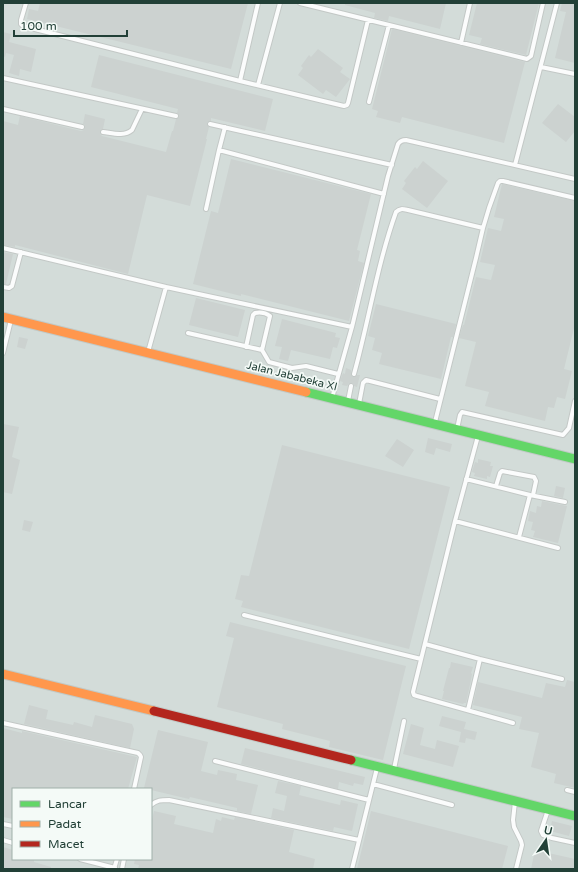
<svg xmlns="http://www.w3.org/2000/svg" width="578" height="872" font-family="'Varela Round',sans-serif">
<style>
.built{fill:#d3dcd9;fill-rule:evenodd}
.building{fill:#ccd2d0}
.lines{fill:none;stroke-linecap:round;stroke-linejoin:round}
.lane-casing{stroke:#c3c8c6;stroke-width:6}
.fast-casing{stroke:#c1c9c6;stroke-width:11}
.slow-casing{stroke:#c1c9c6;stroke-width:11}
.jam-casing{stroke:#c1c9c6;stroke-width:11}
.lane{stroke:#fbfcfc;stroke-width:4}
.fast{stroke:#63d668;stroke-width:9}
.slow{stroke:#ff974d;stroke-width:9}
.jam{stroke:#b3261e;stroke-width:9}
.labels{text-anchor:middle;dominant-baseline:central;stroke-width:3.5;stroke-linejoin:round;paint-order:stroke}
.street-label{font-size:11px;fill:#224037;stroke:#f4faf7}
</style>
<rect width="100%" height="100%" fill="#e6ebe9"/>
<path class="built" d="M3,3h572v866h-572zM13,789h138v70h-138z"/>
<path class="building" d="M40,3h208l-17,66 -204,-50 2,-10 9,2z
M345,3h101l-6,26 -51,-13 -1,5 -14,-3 1,-5 -30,-8z
M477,3h62l-13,52 -46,-11 2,-6 -13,-3z
M562,3h13v60l-20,-5 11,-46 -6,-1z
M392,29l133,33 -21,81 -102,-26 -2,6 -24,-6 2,-6 -6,-2z
M3,32l8,2 -2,8 27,7 -5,23 -11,-3 -1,7 -10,-3 5,-18 -8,-2 -1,4 -2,-1z
M318,49l25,19 -3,4 10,7 -14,18 -10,-7 -3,4 -25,-19 5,-7 -2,-2 8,-11 2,2z
M99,55l174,44 -8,32 -54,-13v3l-4,1v3l2,2 -3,12h1l-17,67 -43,-11 -19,79 -113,-29v2l-12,-2v-124l15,4 2,-9 61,15 3,-1 1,-3v-2l-2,-1 2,-10 20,5 -2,10h-2l-1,2v3l2,2 64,16 6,-21h1l3,-12h1l2,-2v-2l-2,-2 1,-4 -87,-22z
M558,104l17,13v14l-9,11 -24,-19z
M231,159l140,35 -14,56 3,1 -2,10 6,2 -15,58 -108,-27v2l-48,-12 18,-73 7,2z
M423,161l25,20 -21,27 -25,-19 4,-6 -2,-2 11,-14 2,2z
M502,184l73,17v123l-11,45 8,2 -7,28 -8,-2 -3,11 -6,-1 -3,14 -60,-15 4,-14 -24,-6 11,-44 -17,-4 4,-13h1l12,-48 15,3 4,-15 -15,-3 8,-34 13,3 3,-12 -10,-2z
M3,252l10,2 -7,30h-3z
M196,298l49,12 -7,27 -49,-12z
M376,304l80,20 -3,13h-2l-10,42 -62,-15 3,-11 -10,-3 3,-12 -7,-2z
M282,319l54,14 -1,4 5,1 -3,10 -4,-1 -3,12 -39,-9 -3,11 -9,-2 3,-12 -7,-1z
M19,337l9,2 -3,10 -8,-2z
M346,368l5,2v5l2,2h2l2,-2h3l-3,12 -3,-1v-2l-3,-1h-2l-2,3 -5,-1 1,-3 -3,-1 3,-8 2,1z
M3,424l16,3 -7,30 8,3 -8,34 -9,-2z
M428,438l24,6 -2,8 -14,-4 -2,7 -9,-3z
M397,439l17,11 -11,17 -18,-11z
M282,445l168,42 -41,162 -168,-42 2,-6 -8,-2 6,-24 8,1z
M478,459l13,3 -1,4h3l-3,11 -3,-1v3l-13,-3 1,-3 -3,-1 3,-10 3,1z
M556,486l9,2 -2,10 -9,-2z
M542,501l25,5 -9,37 -25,-6 2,-6 -4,-1 2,-8 -5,-1 2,-10 6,2 1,-7 4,1z
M24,520l9,2 -3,10 -8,-2z
M230,622l176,44 -23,94 -54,-13 1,-6 -48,-12 1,-5 -66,-17 17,-69 -8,-2z
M451,662l22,5 -2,6 1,1 -1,6 -5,23h-2l-1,1 -21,-5 2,-8h-1l6,-23h1z
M567,680l8,2v106l-21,-5 2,-9 -25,-7 8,-34 -20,-4 3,-12 -49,-12 5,-23 64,16 4,-15 19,4z
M29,705l19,5 -2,9 27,6 1,-3 18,5 3,-12 37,9 2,5 -4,19 -106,-24z
M442,716l24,6 -2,7 13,3 -2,8 -9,-2 -1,5 -6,-1 2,-10 -22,-6z
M411,724l13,4 -4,17 15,4 2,-9 22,6 -6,21 -50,-13z
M3,728l19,5v-2l115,26 -9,32h-115v30l-10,-2z
M158,730l50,12 -7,29 16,4 1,-5 19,4 -1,6 22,5 -7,29 -14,-3v-3l-47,-11 -1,2 -38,-9v-1l-7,-1z
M245,748l120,29 -2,8 -9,-2 -1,3 -14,-4 -1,7 -97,-25z
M278,781l23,5 -2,9 41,10 1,-5 17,4 -6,27 -18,-4 -1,4 -62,-13 2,-10 11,3 3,-15 -12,-3z
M154,811l22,5 -2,8 39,9 3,-14 5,2 1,-4 12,3 1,-3 59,13 -5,22 26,7 -2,10h-175l1,-4 -5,-1 1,-5h16v-35z
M371,811l137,35 -6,23h-145z
M552,821l20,5 -3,10 -19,-5z
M3,847l10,3v9h21v3l17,5v2h-48z
M535,850l40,9v10h-44z"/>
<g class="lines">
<g class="lane-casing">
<path id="lane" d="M26,3l-5,17v4l2,2 217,55 104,25 3,-1 1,-2 20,-83
M300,3l227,56 4,-3 12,-53
M461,43l9,-40
M541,67l34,7
M3,78l173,38
M240,81l18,-78
M258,85l22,-82
M369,102l20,-77
M3,109l79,18
M210,124l182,41
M225,127l-6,23 165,44
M103,132c9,1 21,5 29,-2l10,-21
M515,165l42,-162
M206,209l13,-59
M3,248l163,39 186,40
M3,287l6,1 3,-2 9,-34
M188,333l74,17 7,12 23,6 14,-2 32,8
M246,347l7,-32 2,-2c5,-1 11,0 15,3l-8,34
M148,352l18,-65
M3,353l8,-33
M354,374c15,-54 23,-109 42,-162 4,-4 7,-3 12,-2l75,18
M332,398l20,-71 36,-151 10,-32c2,-3 4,-4 8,-4l169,39
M348,401l3,-15
M359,404l4,-21 3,-3 4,1 70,18
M435,422l41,-164 7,-30 6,-20 9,-25 2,-2h3l72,17
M457,429l3,-14 2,-3 101,23 6,-7 6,-27
M478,436l-23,85 -42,171 1,3 3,1 96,27
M466,479l64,16 35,7
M496,486l4,-13 2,-2 32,6 2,4 -3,14
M455,521l103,27
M519,537l11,-42
M244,615l177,44
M425,644l55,15 82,20
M468,710l12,-51
M3,723l135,30 2,2 1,2 -7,32
M215,761l154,39
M394,769l10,-48
M373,784l79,21
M567,790l8,2
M515,802l-2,18 1,7 7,14 1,4 -6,24
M151,805c6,-5 10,-5 18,-5l190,40
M548,810l-7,21 2,4 9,3 23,5
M3,824l10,2
M3,840l10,3
M80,859l35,9
M114,869l3,-10
M122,869l2,-10
M352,869l25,-101"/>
</g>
<g class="fast-casing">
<path id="fast" d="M306,392l269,67
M351,760l224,56"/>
</g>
<g class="slow-casing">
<path id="slow" d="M3,317l303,75
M3,674l151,37"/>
</g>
<g class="jam-casing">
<path id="jam" d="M154,711l197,49"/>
</g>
<use href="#lane" class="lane"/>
<use href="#fast" class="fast"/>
<use href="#slow" class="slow"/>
<use href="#jam" class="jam"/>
</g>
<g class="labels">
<g class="street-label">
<text transform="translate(292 376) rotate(14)">Jalan Jababeka XI</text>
</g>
</g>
<rect width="578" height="872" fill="none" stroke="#224037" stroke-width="8"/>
<rect x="12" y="788" width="140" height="72" fill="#f4faf7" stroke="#a0b0aa"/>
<rect x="20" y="801" width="20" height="6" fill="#63d668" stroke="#a0b0aa"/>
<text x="48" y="808" font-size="12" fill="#224037">Lancar</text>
<rect x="20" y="821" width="20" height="6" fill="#ff974d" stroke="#a0b0aa"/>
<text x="48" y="828" font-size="12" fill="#224037">Padat</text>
<rect x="20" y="841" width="20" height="6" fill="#b3261e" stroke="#a0b0aa"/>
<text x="48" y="848" font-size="12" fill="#224037">Macet</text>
<g transform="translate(546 840) rotate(13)" stroke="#f4faf7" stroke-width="3" paint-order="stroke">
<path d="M0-3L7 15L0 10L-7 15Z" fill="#224037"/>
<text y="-6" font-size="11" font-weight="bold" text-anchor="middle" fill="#224037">U</text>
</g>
<path d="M14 30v6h113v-6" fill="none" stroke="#224037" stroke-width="2"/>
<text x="20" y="30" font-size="12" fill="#224037" stroke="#f4faf7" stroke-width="3" paint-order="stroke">100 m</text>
</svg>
